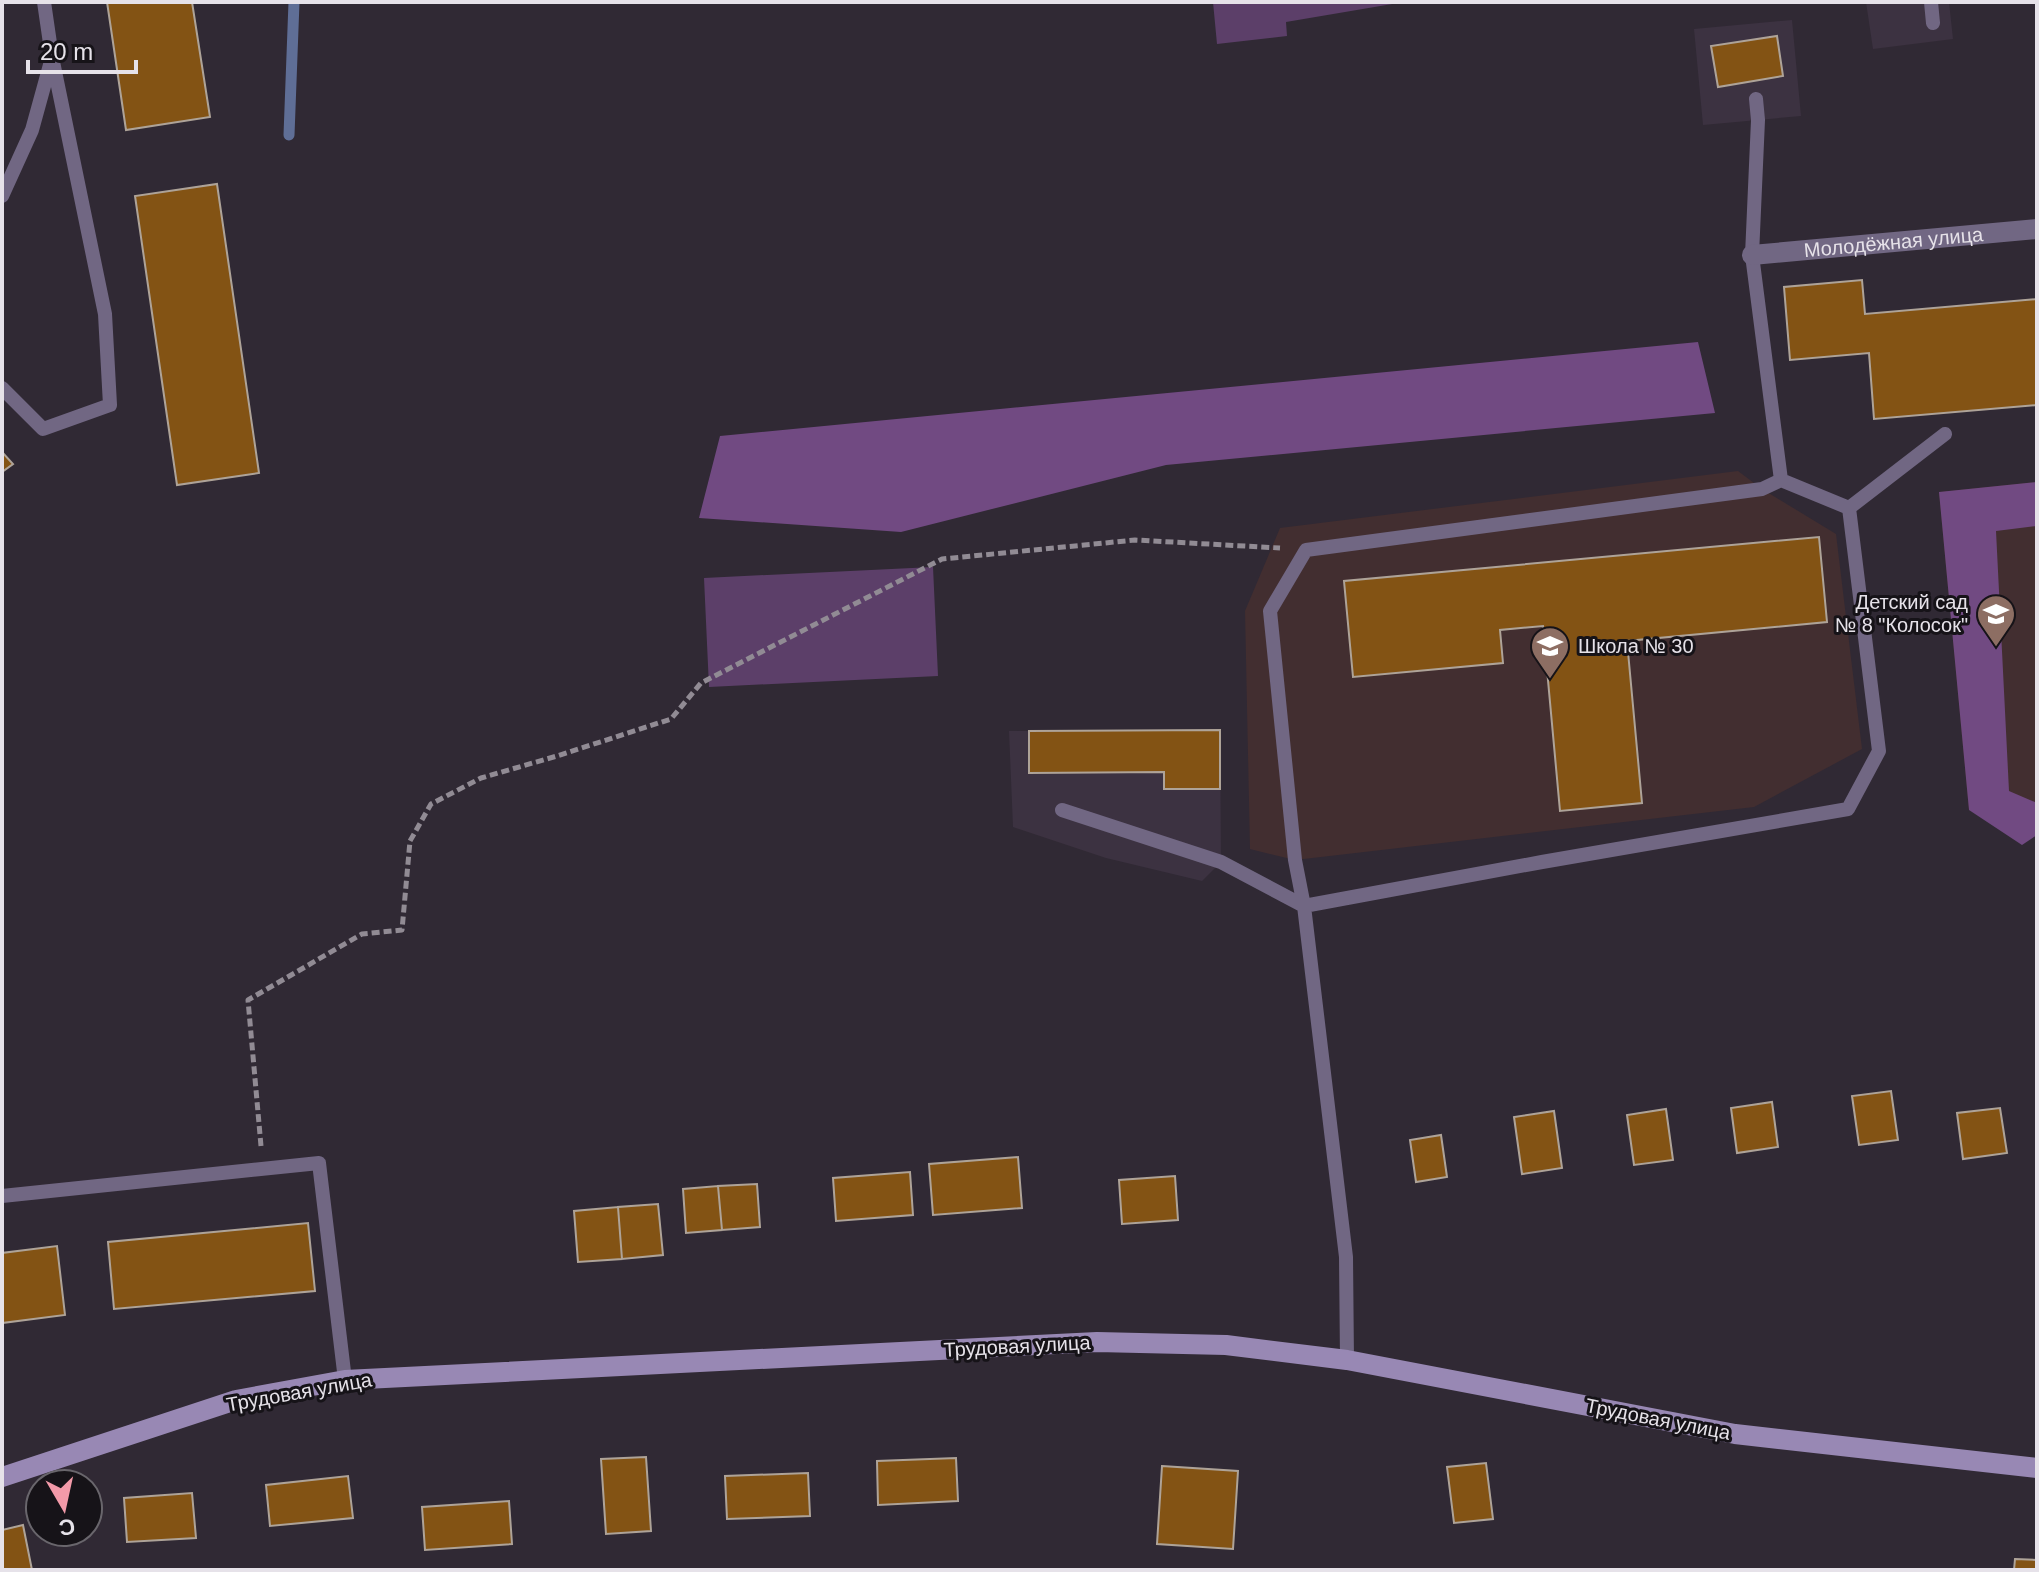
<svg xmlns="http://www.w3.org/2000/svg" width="2039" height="1572" font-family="Arial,sans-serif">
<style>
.built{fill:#3c3241}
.education{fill:#422e30}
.green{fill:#5c3f69}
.forest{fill:#714a82}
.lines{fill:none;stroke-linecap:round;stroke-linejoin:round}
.stream{stroke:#5f6e96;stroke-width:11}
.building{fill:#835314;stroke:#aea398;stroke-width:2}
.path{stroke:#918b94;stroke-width:5;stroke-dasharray:8 4;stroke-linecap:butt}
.service{stroke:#716783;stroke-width:14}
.minor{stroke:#716783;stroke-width:20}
.secondary{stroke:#9888b4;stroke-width:20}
.labels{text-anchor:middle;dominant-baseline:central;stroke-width:6;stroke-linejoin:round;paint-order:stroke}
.street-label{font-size:20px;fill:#e6e2e9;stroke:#161318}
.poi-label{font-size:20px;fill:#e6e2e9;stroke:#161318;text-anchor:end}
</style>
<rect width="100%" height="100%" fill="#302934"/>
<path class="built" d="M1866,2h83l4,37 -80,10z
M1792,20l9,96 -98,9 -9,-96z
M1220,730l1,132 -19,19 -96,-23 -93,-31 -4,-96z"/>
<path class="education" d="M1738,471l24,18 74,45 26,215 -108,58 -459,53 -45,-11 -5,-238 35,-83z
M2037,482v322l-68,6 -30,-318z"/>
<path class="green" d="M1213,2h191l-118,20 1,14 -70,8z
M933,567l5,109 -229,11 -5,-109z"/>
<path class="forest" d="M1698,342l17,71 -549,52 -265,67 -202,-14 21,-82z
M2037,482v44l-41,5 13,260 28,12v32l-15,10 -53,-35 -30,-318z"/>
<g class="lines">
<path class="stream" d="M289,135l5,-133"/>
</g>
<path class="building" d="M107,2h85l18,115 -84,13z
M1777,36l6,40 -65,11 -7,-41z
M217,184l42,289 -82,12 -42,-289z
M1862,280l3,34 172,-15v106l-163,14 -5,-66 -79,7 -6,-73z
M2,452l11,12 -11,8z
M1819,537l8,85 -200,19 15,162 -82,8 -17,-185 -43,4 3,33 -150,14 -9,-96z
M1220,730v59h-56v-17l-135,1v-42z
M1891,1091l7,49 -39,5 -7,-49z
M1772,1102l6,45 -41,6 -6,-45z
M2000,1108l7,45 -44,6 -6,-46z
M1666,1109l7,51 -39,5 -7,-50z
M1554,1111l8,57 -40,6 -8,-57z
M1441,1135l6,42 -31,5 -6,-42z
M1018,1157l4,51 -89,7 -4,-51z
M910,1172l3,43 -77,6 -3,-43z
M1175,1176l3,44 -56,4 -3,-44z
M757,1184l3,43 -38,3 -4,-44z
M718,1186l4,44 -36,3 -3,-44z
M658,1204l5,51 -41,4 -4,-52z
M618,1207l4,52 -44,3 -4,-51z
M308,1223l7,68 -201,18 -6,-67z
M57,1246l8,69 -63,8v-70z
M646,1457l5,74 -45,3 -5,-75z
M956,1458l2,43 -80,4 -1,-44z
M1486,1463l7,56 -39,4 -7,-56z
M1162,1466l76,5 -5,78 -76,-5z
M808,1473l2,43 -83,3 -2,-43z
M348,1476l5,42 -83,8 -4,-41z
M192,1493l4,45 -69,4 -3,-44z
M509,1501l3,43 -87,6 -3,-43z
M23,1525l9,45h-30v-40z
M2015,1559l22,1v10h-23z"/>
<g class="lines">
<path class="path" d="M261,1146l-13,-146 114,-66 40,-4 8,-89 21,-37 50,-26 76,-22 114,-37 30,-36 241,-124 193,-19 145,8"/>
<path class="service" d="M1931,2l2,21
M2,196l30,-66 19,-69
M2,388l41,41 67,-24 -5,-91 -53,-257 -8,-55
M1849,508l96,-74
M1062,810l159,52 83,44 -9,-46 -25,-249 36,-61 456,-61 19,-9
M2,1196l317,-33 26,217
M1347,1360l-1,-103 -42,-351 238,-44 306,-53 31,-58 -30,-243 -68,-28 -29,-225 6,-135 -2,-21"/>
<path class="minor" id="s1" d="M1752,255l285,-26"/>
<path class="secondary" d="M2,1477l234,-77 109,-20 752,-38 129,3 121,15 388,74 302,34"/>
</g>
<defs>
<g id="school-pin" transform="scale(2)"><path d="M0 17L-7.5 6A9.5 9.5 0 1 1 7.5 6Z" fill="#8d6e63" stroke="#161318"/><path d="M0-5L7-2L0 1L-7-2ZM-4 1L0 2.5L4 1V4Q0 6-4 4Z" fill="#fff"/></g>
</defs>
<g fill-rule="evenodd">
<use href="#school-pin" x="1996" y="614"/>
<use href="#school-pin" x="1550" y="646"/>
</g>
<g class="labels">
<g class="street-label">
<text stroke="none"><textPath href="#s1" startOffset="142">Молодёжная улица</textPath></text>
<text transform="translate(1017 1346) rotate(-3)">Трудовая улица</text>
<text transform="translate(299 1392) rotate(-10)">Трудовая улица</text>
<text transform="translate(1658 1419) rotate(11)">Трудовая улица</text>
</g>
<g class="poi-label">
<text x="1968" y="602">Детский сад<tspan x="1968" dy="23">№ 8 "Колосок"</tspan></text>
<text x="1578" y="646" text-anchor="start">Школа № 30</text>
</g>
</g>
<rect width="2039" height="1572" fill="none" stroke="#e6e2e9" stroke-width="8"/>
<g transform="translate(64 1508) rotate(171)"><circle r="38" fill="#161318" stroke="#69666c" stroke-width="2"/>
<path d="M0-6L14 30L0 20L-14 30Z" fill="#f39aa9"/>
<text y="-12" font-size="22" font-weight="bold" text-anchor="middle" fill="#e6e2e9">С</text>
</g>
<path d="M28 60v12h108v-12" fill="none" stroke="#e6e2e9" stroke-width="4"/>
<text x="40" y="60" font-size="24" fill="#e6e2e9" stroke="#161318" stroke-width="6" paint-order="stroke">20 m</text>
</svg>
